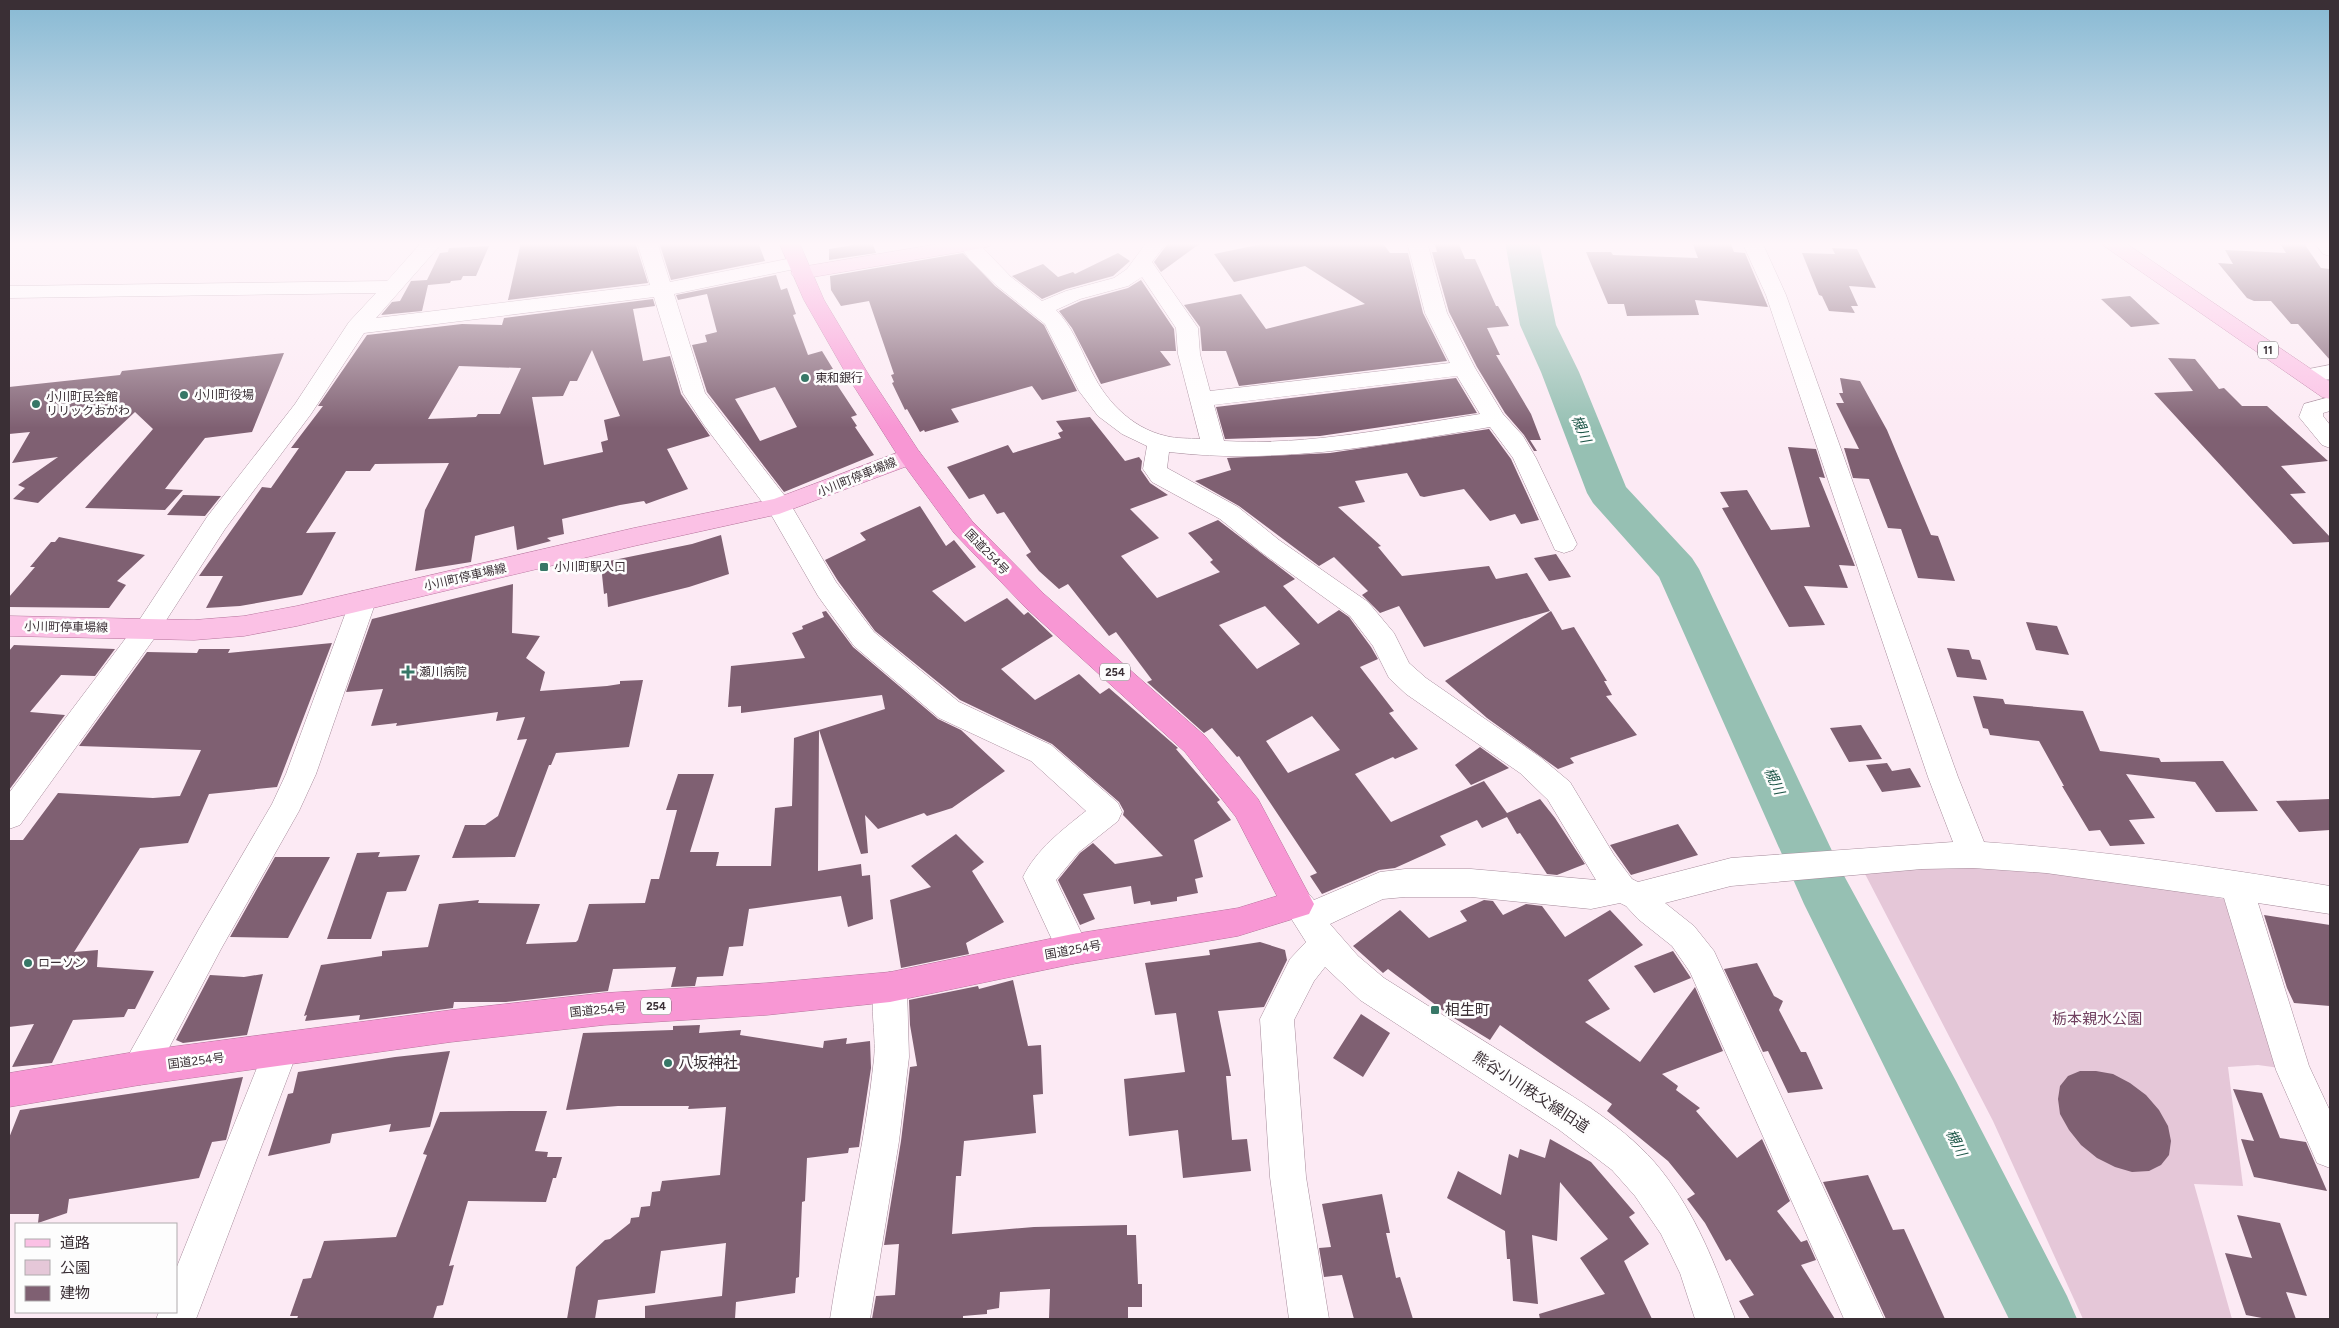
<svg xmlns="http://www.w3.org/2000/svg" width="2339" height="1328" font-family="Figtree,'Noto Sans JP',sans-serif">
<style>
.green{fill:#e5c7d8}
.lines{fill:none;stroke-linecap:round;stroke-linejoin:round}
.river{fill:#96c0b3;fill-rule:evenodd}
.building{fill:#7f6072;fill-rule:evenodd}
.minor-casing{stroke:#a68b9b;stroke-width:1}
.major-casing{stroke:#b6739c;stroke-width:1}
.highway-casing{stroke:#b6739c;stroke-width:1}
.minor{fill:#fff;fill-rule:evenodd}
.major{fill:#fbc1e5;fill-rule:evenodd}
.highway{fill:#f897d4;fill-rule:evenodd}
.poi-dot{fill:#377767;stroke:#fdfdfd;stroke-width:2}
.labels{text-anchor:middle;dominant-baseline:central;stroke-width:5;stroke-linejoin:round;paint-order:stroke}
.shield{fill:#fdfdfd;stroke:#746d71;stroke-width:1}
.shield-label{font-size:11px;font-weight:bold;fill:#3a2f35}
.poi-label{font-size:12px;fill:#3a2f35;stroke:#fdfdfd;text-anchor:start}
.street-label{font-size:12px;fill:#3a2f35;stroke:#fdfdfd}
.water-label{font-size:14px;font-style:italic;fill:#1c5547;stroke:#fdfdfd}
.near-poi-label{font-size:15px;fill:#3a2f35;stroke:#fdfdfd;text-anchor:start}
.near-park-label{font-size:15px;fill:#724261;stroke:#fdfdfd}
.near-street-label{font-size:15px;fill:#3a2f35;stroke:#fdfdfd}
</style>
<rect width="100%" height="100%" fill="#fceaf4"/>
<path class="green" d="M1952,863l138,14 134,22 56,169 -22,-3 -30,2 15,119 -49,-2 38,135h-149l-90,-198 -130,-251z"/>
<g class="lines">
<path class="river" d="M1505,242h34l17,83 23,47 47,115 66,71 7,11 143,303 114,209 111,215 10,23h-68l-205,-415 -145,-327 -66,-74 -6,-10 -46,-121 -21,-47z"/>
</g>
<path class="building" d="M521,242h114l13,41 -140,17z
M659,242h99l7,19 -94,19z
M872,242l4,11 -47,7v-11z
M1169,242h33l-41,30 -7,-10z
M1272,242h110l8,11h18l15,60 24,48 -208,25 -13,-35h-24l-2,-24 -16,-22 57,-11 25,35 99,-25 -60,-38 -71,16 -20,-28z
M1434,242h24l7,17h10l21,47h2l11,20 -22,2 13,27h-4l35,59 10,26h-11l7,11h-3l-10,-16 -19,-22 -28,-46 -28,-55 -17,-60h5z
M1692,242h38l4,10 11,1 23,54 -73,-7 4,15 -72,1 -3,-12h-16l-22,-52h25l2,3 85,3z
M2279,242h24l18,26 9,1v91l-32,-36h-7l-20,-23h-17l-7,-3 -29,-35 15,1 -8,-14 61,3z
M489,246l-13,30h-13l-2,4 -10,1 -1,2 -22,2 -6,26 -41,4 11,-13 8,-1 11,-20 16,-1 13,-27 8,-1 1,-4z
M1832,248l25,1 19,39 -27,-2 9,20h-7l4,7 -26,-2 -7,-15 -3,-1 -17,-42 33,1z
M963,253l32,33 49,39 33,66 -35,9 -10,-14 -81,23 8,13 -34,10 -1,-2 -4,2 -13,-23 -2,1 -13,-27 2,-1 -3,-7 3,-1 -25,-73 -28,5 -10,-16 -1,-14z
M1118,253l12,8 -17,15 -47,13 -24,10 -30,-23 31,-12 15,13 15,-5 2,2z
M776,275l5,15 6,-2 9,26 -3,1 15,40 14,-4 11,18 -5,2 29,44 -6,2 6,9 -2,1 19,28 -90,37 -77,-100 -15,-47 15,-3 -2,-7 12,-3 -10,-38 -29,6 -2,-5zM775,387l22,40 -37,14 -25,-42z
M1141,280l33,49 2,22h-16l11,14 -70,19 -29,-56 -13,-17 22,-10 47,-13z
M2130,296l30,28 -29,3 -30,-28z
M653,299l2,7 -22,3 10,52 27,-5 11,38 29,42 -43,13 21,40 -42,15 -2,-3 -24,4 -58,14 2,15 -17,4 4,3 -34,9 -3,-24 -39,10 -4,26 -56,9 10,-61 24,-47 -74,1 -5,7h-24l-40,62 30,-1 -34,63 -62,11 -34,2 17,-32h-24l63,-89 9,1 28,-40h-8l32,-42h-5l49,-71 95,-11 40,1 2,-7zM592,350l28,66 -16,4 4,20 -7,2 2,10 -59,13 -12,-68 31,-1 7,-15h7zM459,366l62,2 -21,46h-22l-2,3 -48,2z
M284,353l-32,79 -47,6 -40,51 18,1 -18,20 -80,-2 68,-79 -18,-17 -97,91 -25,-4 12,-11 -7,-3 40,-28 -46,6 18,-31 -21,2v-47l111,-12 2,-4z
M2168,358l27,1 24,30 5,-1 18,18h25l61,55 -47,5 25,27 -16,1 40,43v5l-37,2 -139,-151 39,-2z
M1456,378l21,35 -157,23 -95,3 -9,-32z
M1840,378l20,3 27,49 44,105 7,1 17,45 -37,-3 -17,-49 -13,-1 -19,-49 -16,-1 -9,-30 15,1 -23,-46h8l-5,-10h4z
M1090,417l35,44 14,-4 3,4 -1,9 9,13 18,12 -38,14 29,29 -38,18 36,42 63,-26 -10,-10 3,-2 -25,-27 30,-13 77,59 -12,7 35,38 21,-14 10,7 22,30 7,12 -18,8 34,44 -5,2 29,36 -23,10 -2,-2 -38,17 36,48 93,-41 23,32 33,-14 15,19 30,46 -28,11 -10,-1 -27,-41 -3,1 -10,-17 -25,11 -5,-8 -37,16 6,9 -51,23 -16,2 -57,24 -12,-18 7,-3 -78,-117 -2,1 -25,-29 -8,5 -57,-51 5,-2 -36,-48 -7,4 -41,-52 -9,5 -20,-18 -13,-16 5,-3 -27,-40 -7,2 -13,-20 -15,5 -22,-32 61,-22 5,8 48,-15 -3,-5 5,-2 -7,-10zM1265,606l35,38 -43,25 -38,-44zM1312,716l28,34 -52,23 -22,-32z
M1489,429l22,30 28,61 -18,4 -6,-10 -25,7 -26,-32 -40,8 -4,-1 -13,-23 -52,8 10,21 -27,5 43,39 -3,1 24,29 87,-10 7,13 31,-6 23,38 -126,36 -25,-41 -19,7 -18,-18 6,-4 -34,-34 -15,9 -80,-60 -44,-25 36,-11 -4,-12 103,-5z
M1788,447l28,2 9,29 -6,-1 36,89 -16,-1 9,23 -44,-2 21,39 -36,2 -67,-119 7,-1 -9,-15 27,-2 24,40 39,-3z
M183,495l38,1 -16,20 -38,-1z
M920,506l26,40 8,-6 22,27 -44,24 33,31 42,-24 17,17 4,-3 25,24 -52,33 34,31 44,-26 21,20 9,-6 69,60 -2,1 44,51 -3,2 14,18 -37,20 9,37 -8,2 3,14 -21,4v4l-26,4 -1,-4 -16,3 -3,-18 -48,8 12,25 -15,6 -22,-45 22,-27 13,-10 22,21 48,-8 -40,-41 1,-4 -5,-9 -67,-58 -92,-44 -85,-69 -37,-50 -13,-21 41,-20 -6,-7z
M721,535l8,39 -40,13 -81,20 -1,-14 -3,1 -3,-29 3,-3 88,-18z
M59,537l86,18 -28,26 9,4 -17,23 -100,-1v-10l26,-30h-5l21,-25h4z
M1556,554l15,23 -22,4 -15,-23z
M513,584l-1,49 28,3 -14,22 19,14 -5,19 67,-5 13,-2v-3l23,-1 -14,67 -73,6 -5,12h-2l-34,92 -63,1 13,-33h20l13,-9 29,-77 -10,1 8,-23 -29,4 2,-9 -102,14 1,-3 -26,3 12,-37 -37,3 26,-73z
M826,611l27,36 85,72 23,11 44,41 -53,37 -25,8 -3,-3 -46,16 -13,-14 3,38 -7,1 -42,-124 66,-21 -3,-14 -141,18v-7l-13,1 3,-41 74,-8 -13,-25 11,-4 -1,-3 22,-9 -2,-5z
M1551,611l11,19 12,-3 33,54h-3l8,14 -6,1 31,39 -67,23 4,5 -16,6 -71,-51 -42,-37z
M2026,622l31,4 12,29 -33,-5z
M332,643l-55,144 -68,7 -21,49 -48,5 -66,104 24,-2 -1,17 57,4 -19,38h-7l-4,8 -51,3 -21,43 -40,4 22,-43 -25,3v-187h14l35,-47 95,5 27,-2 21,-46 -122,-4 68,-94 50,1 2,-4h31l-2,4z
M14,645l101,4 -20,27 -34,-1 -31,37 35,3 -56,75v-139z
M1947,648l22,2 3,9 8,1 7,20 -30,-3z
M1973,696l30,3 2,5 78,7 17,40 59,7 2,4 62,-1 35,50 -42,1 -21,-30 -69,-8 29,44 -26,2 16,24 -35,2 -10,-16 -11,1 -27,-45h2l-25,-45 -49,-6 -2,-6 -5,-1z
M1861,725l21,34 -33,3 -19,-34z
M819,730l-1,141 43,-7 1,12 8,-1 3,44 -25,8 -7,-31 -92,13 -6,37 -14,1 -6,29 -26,1 -2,9 -24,1 5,-20 -63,2 -5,22 -102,11h-52l-1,6 -94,12 1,-5 -55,6 2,-6 -3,1 17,-51 61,-9v-5l46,-4 11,-43 40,-4 -1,3 62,1 -14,40 50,-2 2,-2 11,-36 56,-1 6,-24h8l18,-69h-11l12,-36h36l-24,78h29l-3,14h55l4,-58 17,-2 2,-68z
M1480,747l29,21 -38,17 -16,-20z
M1887,763l5,8 18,-3 11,19 -39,5 -16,-27z
M2330,799v31l-31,2 -23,-31z
M1678,824l20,31 -67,20 -21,-30z
M956,834l28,28 -12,9 32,51 -38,21 3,11 -68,14 -11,-68 41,-13 -20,-21z
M380,852l-2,5 42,-2 -14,36 -19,1 -16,47h-44l30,-86z
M275,857h55l-42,81 -58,-1z
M1484,900l9,1 10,14 23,-11 16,2 23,31 45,-27 33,35 -55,35 22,29 -25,13 55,40 55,-75 28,64 -61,23 16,12 -2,4 24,18 -4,3 41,47 25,-19 28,62 -13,10 24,31 6,-2 9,20 -15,5 34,54h-85l-11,-18 15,-6 -24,-36 -4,2 -21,-38 -18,-24 8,-5 -27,-33 -61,-50 5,-7 -112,-79 -10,15 -41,-25 -61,-46 -5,4 -30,-27 47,-36 29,28 38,-17 -7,-10z
M2264,915l66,10v81l-36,-3 -7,-15z
M1260,942l25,8 2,10 -23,47 -46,4 13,65h-5l6,64 15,-1 4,32 -68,7 -5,-48 -49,6 -5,-57 61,-7 -9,-59 -21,2 -10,-52 65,-8 -1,-5z
M1673,951l18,27 -37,15 -20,-27z
M1757,963l17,33 9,5 -4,9 22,42h5l17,37 -35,4 -20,-42 -5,1 -39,-83z
M263,974l-16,61 -64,8 -7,-3 34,-65 34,2z
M1013,980l15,66 13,-1 2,49 -10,1 3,38 -72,8 -3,35h-5l-4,58 82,-7 93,-2v10h9l2,49h4v23h-14v12h-79l1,-30 -50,3 -1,16 -12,2v4l-24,2v3h-91l4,-23 19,-1 4,-51 -15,1 17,-104 9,-74 7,-1 -7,-41 -1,-25 69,-14 1,3z
M1361,1014l29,19 -27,44 -30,-19z
M700,1025l-1,8 42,-3 -1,5 83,13 1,-7 23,-3 -1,6 24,-3 1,27 -12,79 -10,1 -1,5 -41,5 -2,43 -3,1 -3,75 -3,1 -1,15 -59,9 -1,17h-90v-13l77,-10 4,-53 -65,8 -6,42 -57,7 -3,19h-28l9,-52 29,-27 5,-1 20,-16 1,-5 8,-1 2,-10 9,-1 2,-14 8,-1 2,-10 58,-6 6,-68 -38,2 1,-3h-71l-52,4 17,-77 90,-3v-4z
M450,1051l-20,76 -41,5 2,-8 -59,10 -2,9 -62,13 20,-62 5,-1 5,-21 97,-15z
M2080,1071h16l17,3 17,9 16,12 13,15 9,16 3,15 -2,14 -8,10 -12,6 -17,1 -17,-5 -18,-9 -16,-13 -12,-15 -9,-16 -2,-15 2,-13 8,-10z
M243,1077l-17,63 -14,2 -13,36 -130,21 -2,14 -29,10 1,-9h-30v-76l11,-28z
M2233,1089l29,4 18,45 26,4 21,49 -73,-14 -13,-38 13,2z
M513,1111h34l-12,40 13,1 -1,5h15l-6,21h-3l-7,24 -78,-1 -19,65 5,-1 -11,40 -6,1 -4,13h-136l1,-3h-8l13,-37 8,-1 13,-37 72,-4 31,-82 -4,-1 17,-42z
M1550,1139l41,23 44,51 -6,4 20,27 -25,17 28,58h-112l-1,-5 66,-20 -25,-36 28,-19 -48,-57 -3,59 -25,-6 6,69 -25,-3 -3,-42h-3l-2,-28 -58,-33 11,-27 43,24 8,-41 9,4 2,-9 25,9z
M1868,1175l25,55 11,-1 41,90h-59l-63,-137z
M1382,1194l8,39h-4l10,45 4,-1 13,42h-59l-12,-44 -18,2 -5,-29 12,-1 -9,-43z
M2237,1215l43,8 27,73 -21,-4 10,27h-29l-21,-4 -21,-62 27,5z"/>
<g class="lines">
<g class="minor-casing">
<path id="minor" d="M422,242h21l-67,76 274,-33 -13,-43h20l13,40 127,-25 7,2 3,4 -3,4 -130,27 31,99 83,107 48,82 38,50 85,70 92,43 67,58 4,9 -4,9 -39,31 -23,28 33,69 -4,10 -12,5 -12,-5 -38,-82c13,-27 39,-47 63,-66l-55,-50 -92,-43 -85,-72 -36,-50 -49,-85 -65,-86 -21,-32 -29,-96 -290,36 -53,81 -86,115 -69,107 -136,189 -11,4v-36l129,-171 69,-105 88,-113 54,-82 27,-29 -367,5v-12l378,-5z
M957,242h20l34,35 31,24 24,-10 48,-13 13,-9 20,-27h20l-15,20 46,66 2,26 10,37 240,-28 -25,-50 -18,-71h20l20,71 28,55 28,46 20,22 13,22 41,86 -4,6 -9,3 -9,-3 -42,-92 -23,-31c-107,18 -212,38 -321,25l-2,16 71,39 41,33 89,62 26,31 15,30 17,15 114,79 30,25 44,73 18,24 6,3 93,-24 222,-16 -25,-65 -162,-482 -24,-53h20l24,53 172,482 26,65c116,8 231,25 346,44v28l-72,-11 51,163 21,45v57l-13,-5 -41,-93 -52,-172 -178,-25 -73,-5 -51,1 -191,17 -66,17 29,23 20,25 170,368h-40l-154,-347 -18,-26 -34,-27 -12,-13 -6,-3 -29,6 -120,-12h-66l-22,2 -53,25 28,32 26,22c48,30 96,61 145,91 46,29 98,58 132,101 35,44 55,96 74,149h-40l-15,-46 -19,-39 -26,-38 -23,-26 -54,-41 -198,-129 -35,-33 -11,14 -20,39 12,157 23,142h-40l-19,-142 -10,-158 30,-60 16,-17 -24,-38 5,-10 11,-4 11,4 5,6 66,-28 25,-3h66l125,11 -48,-80 -28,-27 -114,-79 -17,-16 -16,-32 -23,-30 -89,-64 -41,-33 -68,-37 -9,-13 4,-23 -25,-12 -24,-18 -19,-25 -34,-67 -49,-39 -26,-25zM1142,277l34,51 2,26 22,85c-11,-1 -23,0 -34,-3 -36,-8 -63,-38 -77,-70 -9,-19 -18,-41 -33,-56l24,-11 48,-13zM1457,376l23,38c-84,13 -170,32 -256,27l-10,-36z
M2314,242h16v14l-7,-2z
M2330,365v14l-23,4 -8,-2 -3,-5 3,-5z
M2330,397v14l-7,2v3l7,9v23l-8,-3 -23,-28 5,-13z
M363,591l9,3 4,7 -60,173 -17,37 -78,138 -69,131 -12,5 -12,-5 -5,-12 5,-12 71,-127 73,-125 14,-30 64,-173 4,-7z
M890,972l12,4 5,11 2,70 -10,84 -29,178h-40c13,-87 35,-172 44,-260 3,-27 -7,-58 4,-83z
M281,1033l12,5 5,12 -102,269h-40l3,-7h17v-43l93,-231z"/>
</g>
<g class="major-casing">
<path id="major" d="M950,242h43l-3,4 -7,2 -182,31 -7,-2 -3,-4 3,-4 7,-2z
M2101,242h23l206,140v17l-8,-2 -218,-151z
M910,448l8,2 4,6 -4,6 -139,52 -145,32 -337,80 -53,10 -50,4 -185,-4v-20l185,4 50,-4 53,-10 337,-78 140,-29z"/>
</g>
<g class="highway-casing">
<path id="highway" d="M779,242h20l25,58 46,77 48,73 54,71 72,73 161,142 53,63 56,105 -5,10 -71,22 -165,28 -183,38 -123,13 -163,10 -153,17 -311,43 -131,22v-34l131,-22 311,-41 153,-17 163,-10 123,-11 183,-38 165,-26 39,-12 -41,-79 -51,-65 -159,-144 -72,-75 -52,-71 -54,-85 -44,-77z"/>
</g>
<use href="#minor" class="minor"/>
<use href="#major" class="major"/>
<use href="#highway" class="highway"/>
</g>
<linearGradient id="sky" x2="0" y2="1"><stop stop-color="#87b9d3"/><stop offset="0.57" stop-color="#fef6fa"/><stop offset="1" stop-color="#fef6fa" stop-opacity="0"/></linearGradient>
<rect width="2339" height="428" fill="url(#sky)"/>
<g class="poi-dot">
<circle cx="805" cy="378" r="5"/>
<circle cx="184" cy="395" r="5"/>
<circle cx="36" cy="404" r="5"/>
<rect x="539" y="562" width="10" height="10" rx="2.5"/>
<path d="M405.5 664.5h5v5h5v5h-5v5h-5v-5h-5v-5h5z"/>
<circle cx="28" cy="963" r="5"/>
<rect x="1430" y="1005" width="10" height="10" rx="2.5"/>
<circle cx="668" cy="1063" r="5"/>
</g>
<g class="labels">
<g class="shield">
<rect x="2258" y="341.5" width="20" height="17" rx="4"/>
<rect x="1100" y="663.5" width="30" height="17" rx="4"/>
<rect x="641" y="997.5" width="30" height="17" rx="4"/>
</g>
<g class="shield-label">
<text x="2268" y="350">11</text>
<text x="1115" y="672">254</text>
<text x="656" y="1006">254</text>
</g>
<g class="poi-label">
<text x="815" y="378">東和銀行</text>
<text x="194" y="395">小川町役場</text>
<text x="46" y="397">小川町民会館<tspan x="46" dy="14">リリックおがわ</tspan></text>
<text x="554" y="567">小川町駅入口</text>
<text x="419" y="672">瀬川病院</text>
<text x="38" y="963">ローソン</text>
</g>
<g class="street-label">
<text transform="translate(857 477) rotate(-22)">小川町停車場線</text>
<text transform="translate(987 552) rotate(46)">国道254号</text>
<text transform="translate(465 577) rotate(-13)">小川町停車場線</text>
<text transform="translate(66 627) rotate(1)">小川町停車場線</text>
<text transform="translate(1073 950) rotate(-10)">国道254号</text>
<text transform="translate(598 1010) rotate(-5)">国道254号</text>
<text transform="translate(196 1061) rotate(-7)">国道254号</text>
</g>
<g class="water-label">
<text transform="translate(1581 429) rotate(67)">槻川</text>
<text transform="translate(1774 781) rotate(65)">槻川</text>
<text transform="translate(1956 1143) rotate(63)">槻川</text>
</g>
<g class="near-poi-label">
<text x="1445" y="1010">相生町</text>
<text x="678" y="1063">八坂神社</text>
</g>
<g class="near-park-label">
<text x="2097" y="1019">栃本親水公園</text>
</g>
<g class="near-street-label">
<text transform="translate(1531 1092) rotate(33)">熊谷小川秩父線旧道</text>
</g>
</g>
<rect width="2339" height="1328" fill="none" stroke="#3a2f35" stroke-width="20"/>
<rect x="15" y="1223" width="162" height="90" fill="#fdfdfd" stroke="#afabad"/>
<rect x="25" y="1239" width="25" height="8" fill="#fbc1e5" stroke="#afabad"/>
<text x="60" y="1248" font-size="15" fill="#3a2f35">道路</text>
<rect x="25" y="1260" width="25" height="15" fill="#e5c7d8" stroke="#afabad"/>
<text x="60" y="1273" font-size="15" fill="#3a2f35">公園</text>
<rect x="25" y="1286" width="25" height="15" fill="#7f6072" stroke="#afabad"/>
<text x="60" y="1298" font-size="15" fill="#3a2f35">建物</text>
</svg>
